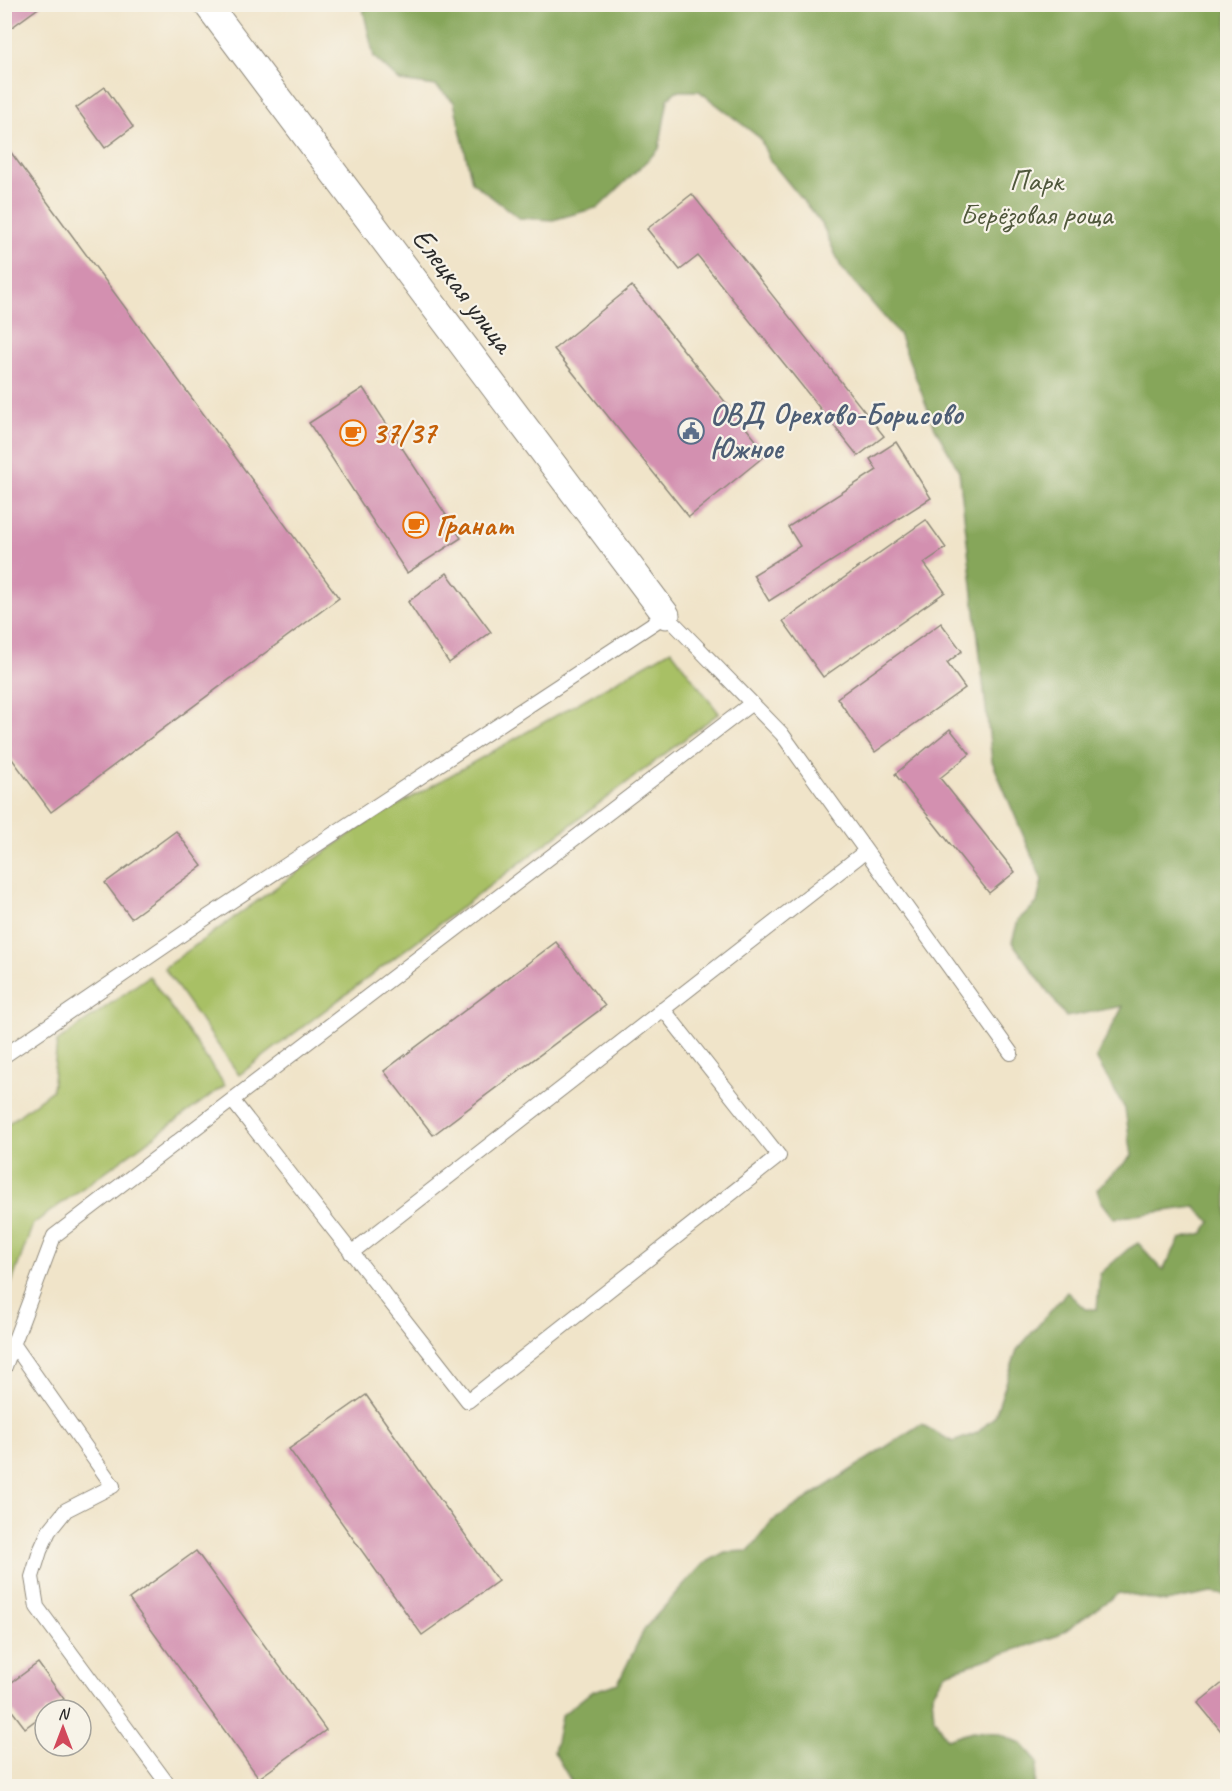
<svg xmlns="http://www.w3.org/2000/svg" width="1232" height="1791" font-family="Caveat,sans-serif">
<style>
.green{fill:#a8c065;stroke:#6a7648;stroke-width:1.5}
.forest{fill:#86a65a;stroke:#586842;stroke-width:1.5}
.building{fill:#d390b0}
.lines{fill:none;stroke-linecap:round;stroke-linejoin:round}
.lane-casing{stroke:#8e887a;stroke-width:16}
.street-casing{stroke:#8e887a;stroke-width:29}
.lane{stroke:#fff;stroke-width:14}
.street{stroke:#fff;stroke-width:27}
.labels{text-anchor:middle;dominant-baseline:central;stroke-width:4.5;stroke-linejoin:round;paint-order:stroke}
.park-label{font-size:30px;fill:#50583c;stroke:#f7f3e8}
.street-label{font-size:30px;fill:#2b2b2b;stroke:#f7f3e8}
.service-label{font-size:30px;font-weight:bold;fill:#4e5e75;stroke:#f7f3e8;text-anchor:start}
.food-label{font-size:30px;font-weight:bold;fill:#c56008;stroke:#f7f3e8;text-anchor:start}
</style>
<rect width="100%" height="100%" fill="#f7f3e8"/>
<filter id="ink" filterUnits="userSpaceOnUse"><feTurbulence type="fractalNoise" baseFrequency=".0167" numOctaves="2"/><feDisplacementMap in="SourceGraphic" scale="12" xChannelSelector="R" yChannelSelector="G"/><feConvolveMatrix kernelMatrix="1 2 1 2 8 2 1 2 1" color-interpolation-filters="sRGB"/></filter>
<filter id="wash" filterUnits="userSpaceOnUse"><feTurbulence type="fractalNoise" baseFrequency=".008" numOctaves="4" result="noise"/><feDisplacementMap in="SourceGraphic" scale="24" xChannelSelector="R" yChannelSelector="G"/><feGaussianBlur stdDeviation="1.35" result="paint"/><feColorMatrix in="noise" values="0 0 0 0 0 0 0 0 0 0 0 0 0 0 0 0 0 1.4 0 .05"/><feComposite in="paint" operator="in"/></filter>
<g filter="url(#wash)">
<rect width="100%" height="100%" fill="#f0e4c9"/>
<path class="green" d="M671,650l48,63 -480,362 -75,-107 199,-143z
M149,976l76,109 -192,139 -28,77v-175l47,-36 5,-48z"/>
<path class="forest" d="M362,5h865v1590l-16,-2 -45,9 -47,-9 -60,42 -113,38 -14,21 2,24 13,21 25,-8 25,2 24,10 17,19 -4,24h-469l6,-5 -17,-29 7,-36 30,-24 27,-9 27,-55 58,-64 22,-12 24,-1 22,-29 150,-98 32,18 24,-9 18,-17 22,-66 50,-58 18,17h12l3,-35 28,-25 10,-6 25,27 17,-31 23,-6 8,-11 -16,-15 -81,11 -13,-17 -4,-12 35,-33 -7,-47 -29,-51 27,-52 -57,11 -54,-75 6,-22 19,-17 5,-23 -50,-119 -33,-290 -24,-43 -36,-94 -58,-67 -19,-43 -53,-65 -9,-21 -61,-47h-23l-8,8 -9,50 -60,58 -46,13 -34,-2 -47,-36 -18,-80 -18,-16 -36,-5 -26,-24z"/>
<g id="blocks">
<path class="building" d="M4,4h36l1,2 -33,24 -4,-5z
M105,87l28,40 -28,21 -29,-40z
M4,143l335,455 -288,214 -47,-64z
M692,194l192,242 -26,20 -160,-200 -18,14 -33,-41z
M632,286l135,168 -78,63 -135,-168z
M363,388l98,150 -54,35 -98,-150z
M896,442l35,56 -162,103 -16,-26 47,-29 -12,-19 89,-57 -7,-11z
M926,520l20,28 -22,15 21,29 -122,85 -40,-56z
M447,573l44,59 -42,31 -41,-61z
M941,623l21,28 -15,12 18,25 -90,64 -38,-54z
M950,729l20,25 -30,24 75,94 -26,21 -94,-119z
M176,831l26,35 -71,52 -26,-35z
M556,942l49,64 -172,129 -49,-64z
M366,1395l132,186 -76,54 -133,-186z
M196,1551l130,179 -67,48 -130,-179z
M38,1663l26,36 -15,11h-4v3l-20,15 -21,-28v-12z
M1225,1681l3,3v42l-7,5 -23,-28z"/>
</g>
</g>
<g filter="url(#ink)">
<use href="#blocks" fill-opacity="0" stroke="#8e887a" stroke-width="1.5"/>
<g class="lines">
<g class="lane-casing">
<path id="lane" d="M4,1056l205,-140 457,-301 116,119 229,319
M232,1100l236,301 311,-245 -116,-147
M351,1253l515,-402
M14,1345l99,141 -47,24 -17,21 -9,20 -8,26 5,30 132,179
M4,1369l50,-133 698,-533"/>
</g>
<g class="street-casing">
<path id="street" d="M207,4l459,611"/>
</g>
<use href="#lane" class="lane"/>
<use href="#street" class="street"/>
</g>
</g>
<defs>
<g id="civic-ring" transform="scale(1.35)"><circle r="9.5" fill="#f7f3e8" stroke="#5c6f8a" stroke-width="1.5"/><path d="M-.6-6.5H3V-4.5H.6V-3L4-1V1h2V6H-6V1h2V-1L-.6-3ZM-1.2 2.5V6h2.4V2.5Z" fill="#5c6f8a"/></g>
<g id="cafe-ring" transform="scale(1.35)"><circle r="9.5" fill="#f7f3e8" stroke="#e8710a" stroke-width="1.5"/><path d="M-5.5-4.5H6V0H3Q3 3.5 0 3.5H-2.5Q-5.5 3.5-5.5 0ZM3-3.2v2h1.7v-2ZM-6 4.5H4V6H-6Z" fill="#e8710a"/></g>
</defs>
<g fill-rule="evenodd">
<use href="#civic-ring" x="691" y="431"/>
<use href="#cafe-ring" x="353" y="433"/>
<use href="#cafe-ring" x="416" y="525"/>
</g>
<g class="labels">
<g class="park-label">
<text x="1036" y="180">Парк<tspan x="1036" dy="34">Берёзовая роща</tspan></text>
</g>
<g class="street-label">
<text transform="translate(463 290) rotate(53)">Елецкая улица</text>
</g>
<g class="service-label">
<text x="710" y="414">ОВД Орехово-Борисово<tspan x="710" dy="34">Южное</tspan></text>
</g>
<g class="food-label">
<text x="372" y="433">37/37</text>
<text x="436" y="525">Гранат</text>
</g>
</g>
<rect width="1232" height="1791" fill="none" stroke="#f7f3e8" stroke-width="24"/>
<g transform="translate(63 1728)"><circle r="28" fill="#f7f3e8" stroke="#a5a39c" stroke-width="1.5"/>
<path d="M0-4.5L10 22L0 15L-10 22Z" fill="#d1495b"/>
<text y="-9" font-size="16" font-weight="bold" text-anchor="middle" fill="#2b2b2b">N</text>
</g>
</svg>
